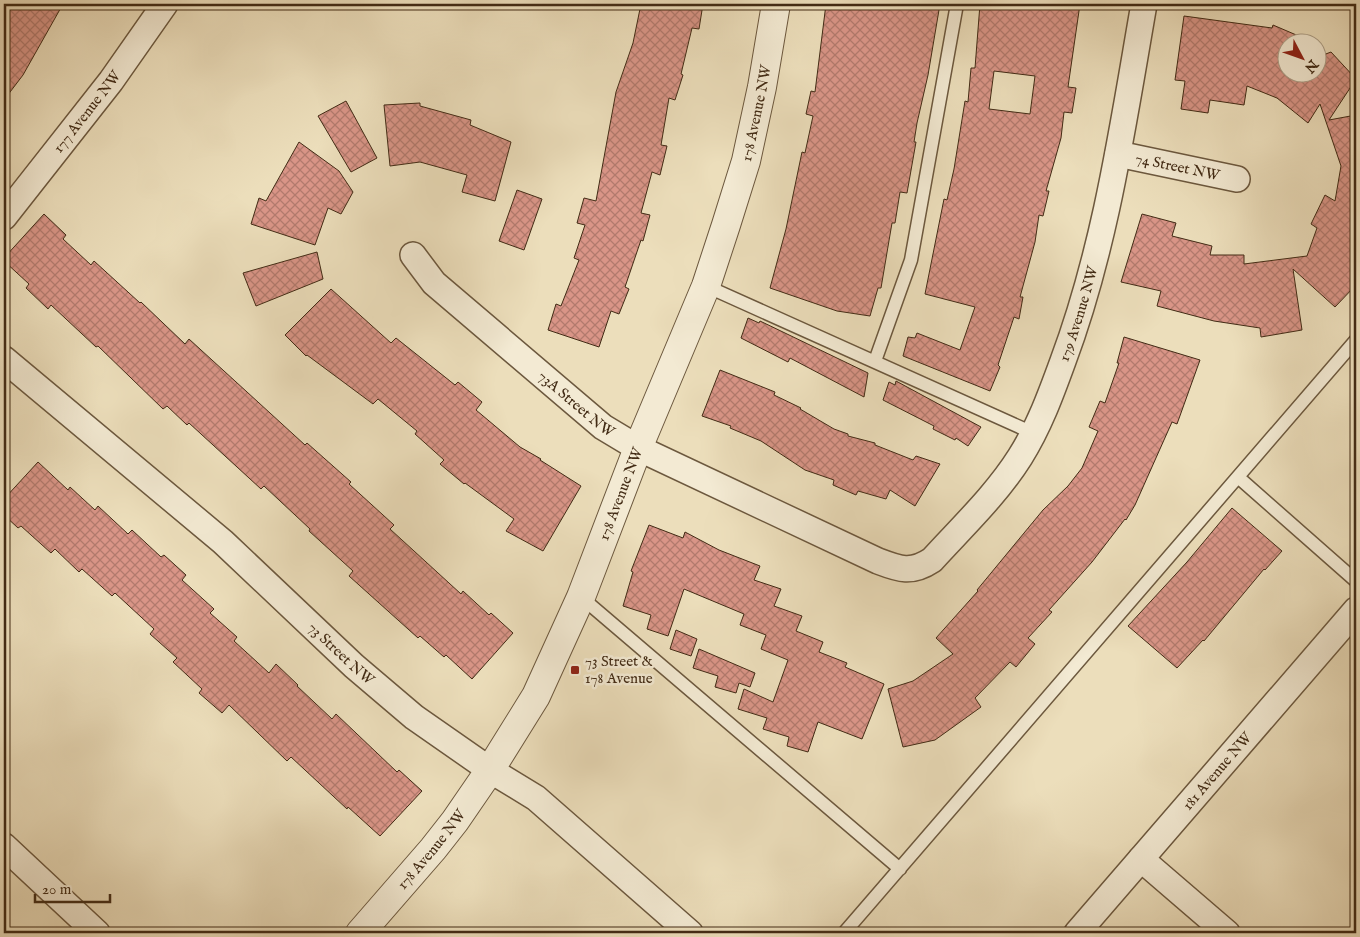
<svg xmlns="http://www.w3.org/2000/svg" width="1360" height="937" font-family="'IM FELL English',serif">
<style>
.building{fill:url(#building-cross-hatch);stroke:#422b15;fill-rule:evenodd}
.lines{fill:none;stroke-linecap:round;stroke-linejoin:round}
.service-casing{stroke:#6c583e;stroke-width:15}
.minor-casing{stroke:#6c583e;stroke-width:28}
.tertiary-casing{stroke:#6c583e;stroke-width:30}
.service{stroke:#f3ead3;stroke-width:12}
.minor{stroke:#f3ead3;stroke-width:25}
.tertiary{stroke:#f3ead3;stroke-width:28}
.poi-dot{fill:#8f2418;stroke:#f3ead3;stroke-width:2}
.labels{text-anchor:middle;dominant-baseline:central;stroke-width:5;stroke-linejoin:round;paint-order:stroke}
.street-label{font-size:15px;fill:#422b15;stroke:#f3ead3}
.poi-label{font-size:15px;fill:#422b15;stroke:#f3ead3;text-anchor:start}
</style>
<defs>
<pattern id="building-cross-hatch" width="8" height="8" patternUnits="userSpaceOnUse" patternTransform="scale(1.25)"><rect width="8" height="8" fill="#d99587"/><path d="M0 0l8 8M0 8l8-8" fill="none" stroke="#b27a6d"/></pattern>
</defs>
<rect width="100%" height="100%" fill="#ecdebb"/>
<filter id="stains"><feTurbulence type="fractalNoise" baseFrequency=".004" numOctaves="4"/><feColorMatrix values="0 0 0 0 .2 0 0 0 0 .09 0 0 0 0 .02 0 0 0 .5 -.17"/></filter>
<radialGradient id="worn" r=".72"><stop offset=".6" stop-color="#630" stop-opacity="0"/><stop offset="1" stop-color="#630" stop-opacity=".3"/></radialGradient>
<path class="building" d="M4,4h59l-40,71 -19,25z
M641,4h62l-4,25 -7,-1 -11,46 2,1 -8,25 -6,-2 -8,47 6,1 -7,29 -8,-3 -11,41 9,2 -7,26 -2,-1 -16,47 4,2 -10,25 -8,-3 -12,36 -51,-17 8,-26 5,2 18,-46 -5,-2 11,-33 -8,-2 7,-25 12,3 20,-109 17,-49z
M826,4h114l-12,71 -11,48 -3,19h2l-9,51 -7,-1 -5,31h-3l-11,65h-3l-8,28 -33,-5 -67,-23 16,-59 16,-77 3,1 8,-37 -7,-2 5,-23 4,1z
M980,4h100l-12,83 8,1 -4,25 -8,-1 -3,26 -15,53h3l-6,25 -4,-1 -4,27 -15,55h3l-4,22 -5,-2 -16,48 2,2 -10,24 -87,-35 5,-19 7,1 2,-5 43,17 15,-43 -50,-13 19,-95 3,1 7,-31 11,-68 3,1 3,-34h4zM994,71l41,5 -5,38 -41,-5z
M1184,16l88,12 1,-3 35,15 -1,2h-19v30h30v-15l13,-5 25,27 -27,41 27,-5v170l-21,22 -42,-38 9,61 -41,7 -1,-9 -46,-7 -57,-15 4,-15 -40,-9 21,-68 34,9 -4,13 40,10 -2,9h34v9l63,-8 10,-28 -6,-4 14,-29 10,6 6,-35 -21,-62 -12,19 -31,-25 -30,-12 -3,19 -34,-5 -2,13 -27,-4 4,-28 -10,-1z
M346,101l31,57 -26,14 -33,-56z
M420,103v3l51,14 -1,5 41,17 -16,59 -33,-9 5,-17 -47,-13 -30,4 -6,-61z
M299,142l40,29 14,21 -12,22 -13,-6 -13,37 -64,-21 8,-26 7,3z
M517,190l25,9 -18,51 -25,-9z
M44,214l22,21 -3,4 28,26 3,-4 46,42 1,-1 44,42 4,-5 116,106 2,-2 44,39 -2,2 45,41 -4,4 71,65 2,-3 26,24 2,-2 22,20 -41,46 -26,-24 -2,2 -24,-21 -2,2 -69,-62 4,-5 -44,-40 1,-2 -46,-43 -3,3 -72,-66 -2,2 -20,-19 -4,3 -65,-63 -2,1 -45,-42 -3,4 -22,-21 3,-4 -25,-23v-3z
M317,252l6,27 -67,27 -13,-33z
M331,289l60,54 5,-5 59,47 3,-3 24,20 -6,8 44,37 21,12 -1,1 41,26 -38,65 -37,-20 8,-12 -49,-36 -1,1 -24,-20 4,-4 -29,-26 2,-3 -39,-32 -5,5 -66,-49 -1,1 -21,-21z
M748,318l11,5 1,-2 108,52 -4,24 -74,-39 -2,4 -47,-24z
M1124,337l76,23 -23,64 -5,-2 -37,83 -9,15 -1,-1 -33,43 -43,48 3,2 -24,26 7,6 -19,23 -6,-5 -35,36 6,9 -46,33 -32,7 -15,-58 25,-8 40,-27 -17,-16 42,-47 -1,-1 66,-80 25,-24 14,-18 16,-37 -9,-4 11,-26 5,2 14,-40h-2z
M720,370l55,22 -1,3 27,13 -1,1 34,20 14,5v2l27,7v2l38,15 3,-4 24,8 -25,42 -25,-16 -4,9 -28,-8 -2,4 -23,-10 1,-5 -29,-10 -44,-29 -31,-13 1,-2 -29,-10z
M896,381l85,46 -13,19 -12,-8 -1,2 -22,-11 1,-3 -51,-26 6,-18 6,3z
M38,462l30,28 2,-3 25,23 3,-4 30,28 4,-4 29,27 3,-2 22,20 -4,5 32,29 -4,4 27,24 -3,4 35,32 7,-9 22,21 -1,1 35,33 4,-5 61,58 2,-2 23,21 -42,45 -32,-29 -1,2 -56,-52 -4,4 -58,-56 -7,8 -23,-20 3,-4 -29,-27 4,-4 -27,-24 4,-5 -39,-36 -3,3 -30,-27 -3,3 -24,-23 -4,4 -30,-27 -3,2 -14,-13v-16z
M1232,508l50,43 -17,19 -1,-1 -60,72 -1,-1 -26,28 -49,-42 59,-64z
M649,525l34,13 2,-6 34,18 41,16 -6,14 27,9 -7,17 28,10 -6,15 27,11 -4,10 28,11 -2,4 39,17 -22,55 -44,-17 -10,30 -21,-6 2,-9 -26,-8 4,-11 -29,-9 6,-20 29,13 15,-42 -27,-11 5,-14 -26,-10 4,-11 -60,-25 -16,47 -21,-7 4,-14 -28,-9 10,-34 -2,-1z
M676,630l21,9 -6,17 -21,-7z
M699,649l56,24 -5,14 -11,-4 -3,10 -21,-6 3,-11 -25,-8z"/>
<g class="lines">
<g class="service-casing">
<path id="service" d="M706,286l327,147
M875,361l36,-101 46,-256
M1238,477l118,104
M581,597l319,272
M844,933l512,-593"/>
</g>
<g class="minor-casing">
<g id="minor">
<path id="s1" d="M1118,154l119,25"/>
<path id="s2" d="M4,217l107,-136 54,-77"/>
<path id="s3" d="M413,255l21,28 169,144 35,21 240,113c21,8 33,13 54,-1 30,-33 64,-65 88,-103 19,-30 31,-63 43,-96 43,-115 60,-237 81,-357"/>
<path id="s4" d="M4,359l219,183 131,124 60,51 76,53 46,28 154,135"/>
<path d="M4,846l93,87"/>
<path d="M1141,859l86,74"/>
<path id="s5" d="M1077,933l279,-323"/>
</g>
</g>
<g class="tertiary-casing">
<g id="tertiary">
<path id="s6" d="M360,933l73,-84 22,-28 35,-51 46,-74 45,-99 57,-149 68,-162 20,-61 20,-64 16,-74 14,-83"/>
</g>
</g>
<use href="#service" class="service"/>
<use href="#minor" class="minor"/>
<use href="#tertiary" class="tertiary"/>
</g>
<rect class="poi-dot" x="570" y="665" width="10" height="10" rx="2.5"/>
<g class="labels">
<g class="street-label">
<text stroke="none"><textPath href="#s2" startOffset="134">177 Avenue NW</textPath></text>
<text stroke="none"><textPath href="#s6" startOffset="920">178 Avenue NW</textPath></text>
<text stroke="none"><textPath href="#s1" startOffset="61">74 Street NW</textPath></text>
<text stroke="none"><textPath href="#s3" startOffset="911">179 Avenue NW</textPath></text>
<text stroke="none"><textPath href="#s3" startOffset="222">73A Street NW</textPath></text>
<text stroke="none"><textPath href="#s6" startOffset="515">178 Avenue NW</textPath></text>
<text stroke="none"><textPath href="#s4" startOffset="448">73 Street NW</textPath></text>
<text stroke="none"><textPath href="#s5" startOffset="214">181 Avenue NW</textPath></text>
<text stroke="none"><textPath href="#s6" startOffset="110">178 Avenue NW</textPath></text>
</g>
<g class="poi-label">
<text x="585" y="661">73 Street &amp;<tspan x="585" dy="17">178 Avenue</tspan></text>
</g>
</g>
<rect width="1360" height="937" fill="none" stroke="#ecdebb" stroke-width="20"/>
<rect x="5" y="5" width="1350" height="927" fill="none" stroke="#422b15" stroke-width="2.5"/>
<rect x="10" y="10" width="1340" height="917" fill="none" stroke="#422b15"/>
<g transform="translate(1302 58) rotate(131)"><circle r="24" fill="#f3ead3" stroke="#ac9e87"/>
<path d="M0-4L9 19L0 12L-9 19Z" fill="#8f2418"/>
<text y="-8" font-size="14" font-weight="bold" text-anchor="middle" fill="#422b15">N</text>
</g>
<path d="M35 894v8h75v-8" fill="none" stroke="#422b15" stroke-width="2.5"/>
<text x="42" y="894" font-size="15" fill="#422b15" stroke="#f3ead3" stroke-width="4" paint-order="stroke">20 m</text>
<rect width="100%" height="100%" filter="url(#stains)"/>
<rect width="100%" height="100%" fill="url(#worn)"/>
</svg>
